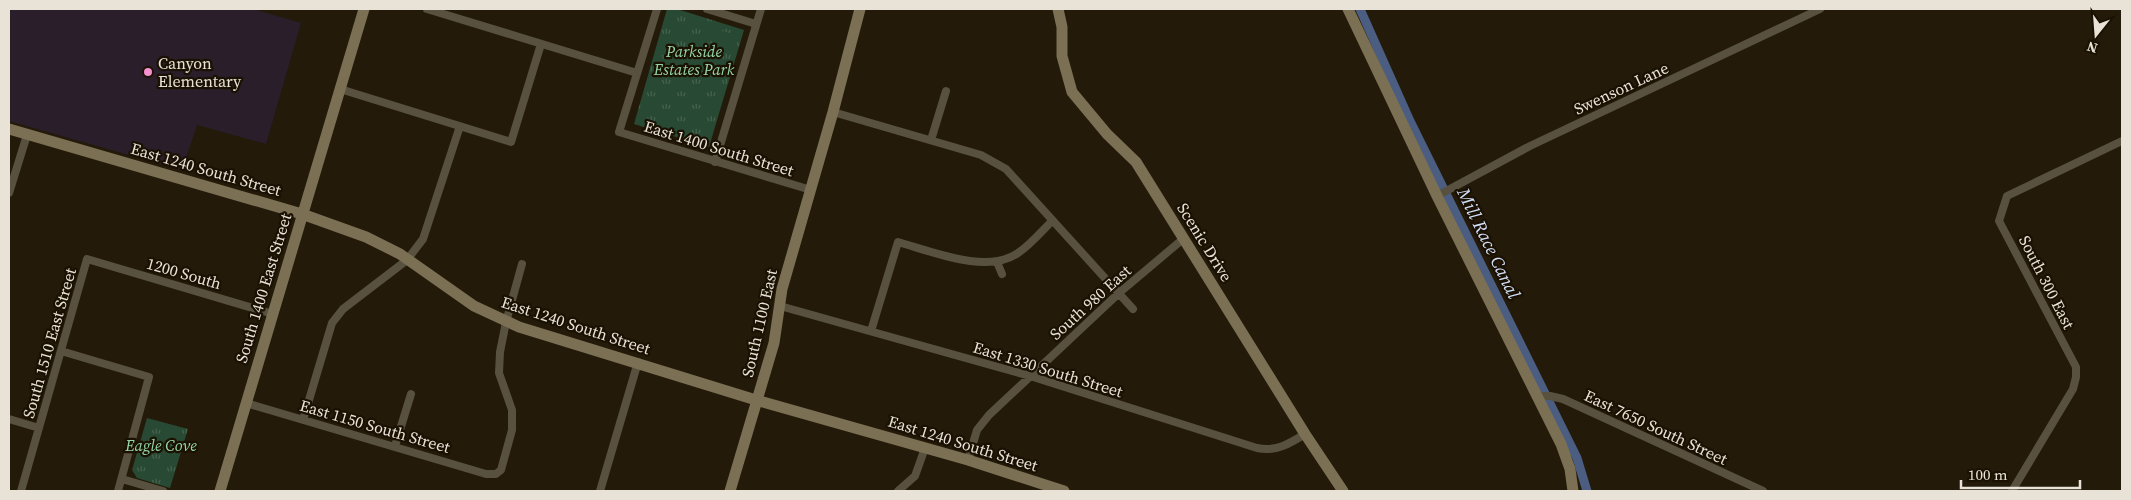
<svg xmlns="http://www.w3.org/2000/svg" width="2131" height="500" font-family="'Source Serif 4',serif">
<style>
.education{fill:#2a1e2b}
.park{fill:url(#park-tufts)}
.pitch{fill:#284933}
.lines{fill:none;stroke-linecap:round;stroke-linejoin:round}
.canal{stroke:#4b5d81;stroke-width:9}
.street{stroke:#585140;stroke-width:8}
.secondary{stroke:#7b6f54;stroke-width:11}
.poi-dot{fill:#f690d0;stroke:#1a1102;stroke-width:2}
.labels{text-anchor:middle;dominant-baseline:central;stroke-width:4.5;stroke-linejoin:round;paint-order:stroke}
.park-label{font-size:16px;font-style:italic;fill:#95d6a9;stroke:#1a1102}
.poi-label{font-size:16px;fill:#e8e2d7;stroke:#1a1102;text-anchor:start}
.street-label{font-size:16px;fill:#e8e2d7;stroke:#1a1102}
.water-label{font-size:18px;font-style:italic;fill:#d2dff8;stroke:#1a1102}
</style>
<defs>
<pattern id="park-tufts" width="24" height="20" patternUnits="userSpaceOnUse" patternTransform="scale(1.25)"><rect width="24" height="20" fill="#284933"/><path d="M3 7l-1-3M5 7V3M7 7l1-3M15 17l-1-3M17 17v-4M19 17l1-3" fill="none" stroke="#476350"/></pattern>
</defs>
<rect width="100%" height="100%" fill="#231a09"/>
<path class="education" d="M9,9h244l48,14 -35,121 -69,-19 -15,45 -173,-49z"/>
<path class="park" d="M667,9h10l67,21 -35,117 -75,-23z
M147,418l41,11 -18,59 -33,-10 -5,-8z"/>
<path class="pitch" d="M722,31l15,4 -5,15 -15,-5z"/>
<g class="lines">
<path class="canal" d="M1360,9l50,112 167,337 10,33"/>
<path class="street" d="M427,9l210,64
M657,9l-38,123 192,58
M707,9l49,15
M340,89l171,53 30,-98
M833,112l148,43 25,14 127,140
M931,140l15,-49
M715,162l46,-153
M9,193l18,-58
M1437,196l93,-50 290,-137
M997,262l5,12
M780,306l250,70 227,72c19,4 32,-4 48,-14
M871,331l27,-89c33,9 89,33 120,11 12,-8 23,-21 34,-32
M61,351l88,26 -31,114
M1536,396h14l13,3 200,92
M246,403l240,71h10l5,-4 11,-40v-20l-13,-37 1,-21 6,-30 16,-58
M9,419l30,9
M303,420l29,-97 11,-14 64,-49 16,-21 37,-113
M395,446l16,-52
M968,460l9,-30 12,-15 130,-122 64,-54
M122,479l41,12
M21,491l66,-232 186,55
M600,491l38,-129
M898,491l17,-15 10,-28
M2012,491l61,-102 3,-12v-10l-77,-146 8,-25 115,-55"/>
<path class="secondary" d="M1058,9l4,18v29l10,36 35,42 29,28 169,272 38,57
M1348,9l89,187 124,248 9,25 3,22
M9,129l293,85 64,23 34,17 74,52 45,21 237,73 212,60 96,31
M220,491l144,-482
M730,491l44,-148 8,-54 51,-177 27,-103"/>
</g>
<circle class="poi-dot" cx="148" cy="72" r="5"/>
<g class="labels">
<g class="park-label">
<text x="694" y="51">Parkside<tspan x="694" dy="18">Estates Park</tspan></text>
<text x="161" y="445">Eagle Cove</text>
</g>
<g class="poi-label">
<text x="158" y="63">Canyon<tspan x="158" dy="18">Elementary</tspan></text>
</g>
<g class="street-label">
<text transform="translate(1621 88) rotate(-25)">Swenson Lane</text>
<text transform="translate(719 148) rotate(17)">East 1400 South Street</text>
<text transform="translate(206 169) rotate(16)">East 1240 South Street</text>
<text transform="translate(1205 242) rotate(58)">Scenic Drive</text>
<text transform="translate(184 273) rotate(16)">1200 South</text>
<text transform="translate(2047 282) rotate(63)">South 300 East</text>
<text transform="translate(263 288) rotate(-73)">South 1400 East Street</text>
<text transform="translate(1090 302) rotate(-42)">South 980 East</text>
<text transform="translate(759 323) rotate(-77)">South 1100 East</text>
<text transform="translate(576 325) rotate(18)">East 1240 South Street</text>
<text transform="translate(49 343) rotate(-74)">South 1510 East Street</text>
<text transform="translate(1048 369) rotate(17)">East 1330 South Street</text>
<text transform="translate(375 426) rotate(16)">East 1150 South Street</text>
<text transform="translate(1656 427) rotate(25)">East 7650 South Street</text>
<text transform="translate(963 443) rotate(17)">East 1240 South Street</text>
</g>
<g class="water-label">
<text transform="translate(1489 243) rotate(64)">Mill Race Canal</text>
</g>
</g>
<rect width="2131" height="500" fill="none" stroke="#e8e2d7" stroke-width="20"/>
<g transform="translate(2096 35) rotate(197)" stroke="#1a1102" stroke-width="4" paint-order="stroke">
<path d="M0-4L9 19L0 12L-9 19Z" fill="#e8e2d7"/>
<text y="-8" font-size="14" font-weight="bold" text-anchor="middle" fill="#e8e2d7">N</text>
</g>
<path d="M1961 480v8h119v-8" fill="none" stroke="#e8e2d7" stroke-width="2.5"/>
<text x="1968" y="480" font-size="15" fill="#e8e2d7" stroke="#1a1102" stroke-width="4" paint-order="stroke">100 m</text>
</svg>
